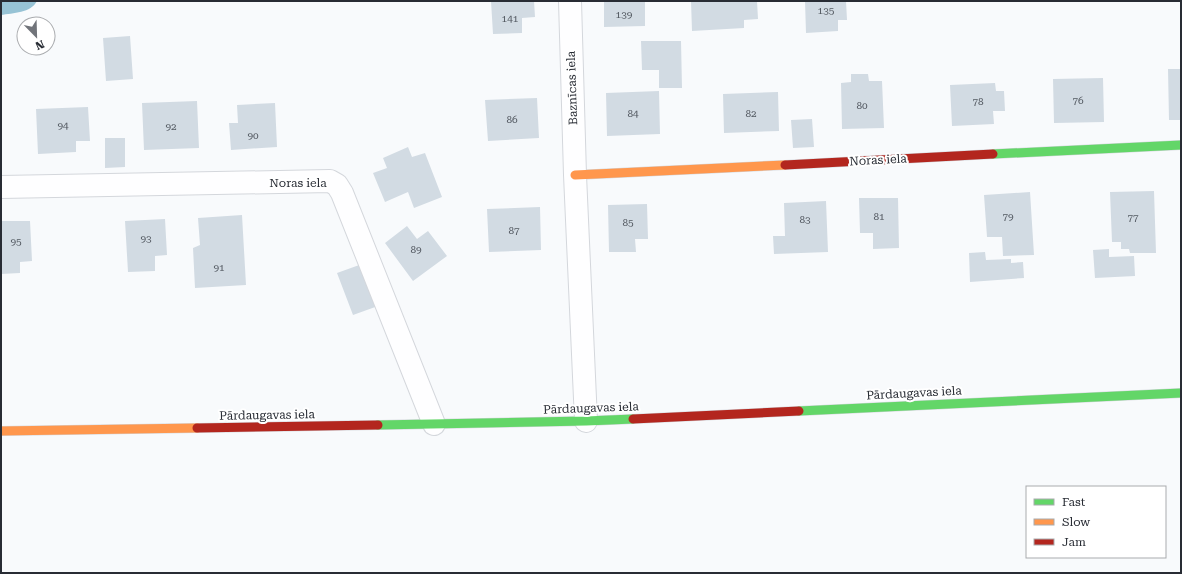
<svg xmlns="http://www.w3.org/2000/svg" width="1182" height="574" font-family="'Roboto Serif',serif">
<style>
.water{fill:#97c3d5}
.building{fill:#d2dbe3}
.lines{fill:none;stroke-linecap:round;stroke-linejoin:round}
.street-casing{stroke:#d4d7dc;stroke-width:24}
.fast-casing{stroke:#d4d7dc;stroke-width:10}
.slow-casing{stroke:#d4d7dc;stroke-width:10}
.jam-casing{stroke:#d4d7dc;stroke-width:10}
.street{stroke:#fefeff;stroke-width:22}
.fast{stroke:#63d668;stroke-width:9}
.slow{stroke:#ff974d;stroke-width:9}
.jam{stroke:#b3261e;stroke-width:9}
.labels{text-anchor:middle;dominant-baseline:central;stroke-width:4;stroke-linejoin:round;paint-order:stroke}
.number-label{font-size:10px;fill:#525860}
.street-label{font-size:12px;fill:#282c34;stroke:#fff}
</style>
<rect width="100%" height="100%" fill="#f8fafc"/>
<path class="water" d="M1,1h36c-6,12 -24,12 -36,14z"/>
<path class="building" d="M491,1h43l1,16 -13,1v15l-29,1z
M604,1h41v25l-41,1z
M691,1h66l1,18 -14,1v8l-52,3z
M805,1h41l1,19h-9v11l-32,2z
M130,36l3,43 -27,2 -3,-43z
M641,41h40l1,47h-23v-18h-17z
M1168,69h13v51h-12z
M851,74h17l1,7h13l2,47 -42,1 -1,-46 10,-1z
M1103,78l1,44 -50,1 -1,-44z
M995,83l1,8h8l1,20h-12l1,13 -42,2 -2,-41z
M659,91l1,43 -53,2 -1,-43z
M778,92l1,39 -55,2 -1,-39z
M537,98l2,40 -51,3 -3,-41z
M197,101l2,47 -55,2 -2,-47z
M275,103l2,44 -46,3 -2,-27h9l-1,-18z
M88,107l2,34h-14v11l-38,2 -2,-45z
M812,119l2,28 -21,1 -2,-28z
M105,138h20v29l-20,1z
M408,147l4,10 13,-4 17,44 -28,11 -6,-16 -23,10 -12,-29 14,-5 -4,-10z
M1154,191l2,62h-26l-1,-4h-8v-7h-9l-2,-50z
M1030,192l4,63 -31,1 -1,-19h-15l-3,-42z
M859,198h39l1,50 -26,1v-16h-13z
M826,201l2,51 -54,2 -1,-18h12l-1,-33z
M647,204l1,35h-13l1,13h-27l-1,-47z
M540,207l1,43 -52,2 -2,-43z
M242,215l4,70 -51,3 -2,-40 7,-3 -2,-27z
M165,219l2,36 -12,1v15l-27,1 -3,-51z
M1,221h29l2,40 -12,1v11l-19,1z
M407,226l10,13 11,-8 19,25 -34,25 -28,-38z
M1109,249v8l25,-1 1,20 -40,2 -2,-28z
M985,252l1,8 25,-1v4l12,-1 1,16 -54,4 -1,-29z
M362,264l16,42 -25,9 -16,-42z"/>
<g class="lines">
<g class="street-casing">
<path id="street" d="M570,1l5,174 11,246
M1,187l329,-6 7,4 5,8 92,231"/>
</g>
<g class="fast-casing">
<path id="fast" d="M993,154l188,-9
M799,411l382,-18
M378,425l208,-4 47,-2"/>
</g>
<g class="slow-casing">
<path id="slow" d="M575,175l210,-10
M1,431l196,-3"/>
</g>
<g class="jam-casing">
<path id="jam" d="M785,165l208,-11
M633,419l166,-8
M197,428l181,-3"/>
</g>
<use href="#street" class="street"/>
<use href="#fast" class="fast"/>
<use href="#slow" class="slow"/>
<use href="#jam" class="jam"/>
</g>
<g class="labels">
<g class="number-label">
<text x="826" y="10">135</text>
<text x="624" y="14">139</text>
<text x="510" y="18">141</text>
<text x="1078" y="100">76</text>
<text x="978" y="101">78</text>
<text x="862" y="105">80</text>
<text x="633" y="113">84</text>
<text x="751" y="113">82</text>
<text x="512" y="119">86</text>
<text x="63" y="125">94</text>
<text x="171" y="126">92</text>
<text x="253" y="135">90</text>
<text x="879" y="216">81</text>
<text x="1008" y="216">79</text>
<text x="1133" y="217">77</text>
<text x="805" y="219">83</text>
<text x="628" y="222">85</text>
<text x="514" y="230">87</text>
<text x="146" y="238">93</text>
<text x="16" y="241">95</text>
<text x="416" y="249">89</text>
<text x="219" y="267">91</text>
</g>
<g class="street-label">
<text transform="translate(572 88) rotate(-92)">Baznīcas iela</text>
<text transform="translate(878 160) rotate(-3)">Noras iela</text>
<text x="298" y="183">Noras iela</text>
<text transform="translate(914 393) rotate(-3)">Pārdaugavas iela</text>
<text transform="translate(591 408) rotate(-2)">Pārdaugavas iela</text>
<text transform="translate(267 415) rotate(-1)">Pārdaugavas iela</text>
</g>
</g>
<rect width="1182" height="574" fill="none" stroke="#282c34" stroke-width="4"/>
<rect x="1026" y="486" width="140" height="72" fill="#ffffff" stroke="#a9abae"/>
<rect x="1034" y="499" width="20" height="6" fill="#63d668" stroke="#a9abae"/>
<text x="1062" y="506" font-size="12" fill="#282c34">Fast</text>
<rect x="1034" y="519" width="20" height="6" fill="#ff974d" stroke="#a9abae"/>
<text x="1062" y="526" font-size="12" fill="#282c34">Slow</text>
<rect x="1034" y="539" width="20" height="6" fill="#b3261e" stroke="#a9abae"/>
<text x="1062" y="546" font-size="12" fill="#282c34">Jam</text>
<g transform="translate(36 36) rotate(157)"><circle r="19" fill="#ffffff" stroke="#a9abae"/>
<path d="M0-3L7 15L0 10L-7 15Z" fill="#71747a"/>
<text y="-6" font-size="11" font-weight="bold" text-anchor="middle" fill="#282c34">N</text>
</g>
</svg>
